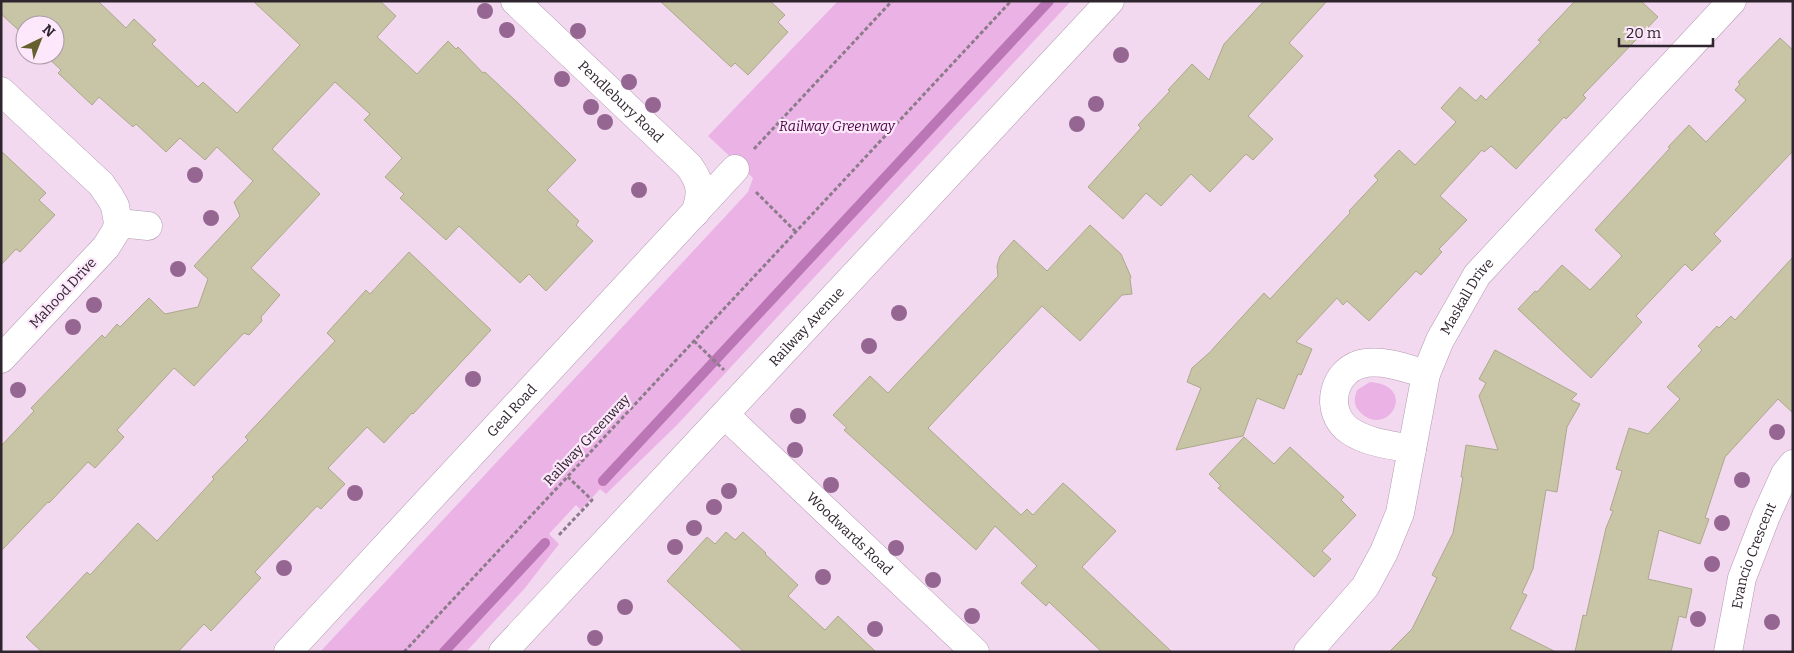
<svg xmlns="http://www.w3.org/2000/svg" width="1794" height="653" font-family="Bitter,serif">
<style>
.green{fill:#ebb3e5}
.lines{fill:none;stroke-linecap:round;stroke-linejoin:round}
.stream{stroke:#bb77b5;stroke-width:10}
.building{fill:#c7c5a6;stroke:#aba98a}
.minor-casing{stroke:#b39ab0;stroke-width:29}
.major-casing{stroke:#b39ab0;stroke-width:29}
.path{stroke:#8c7b8a;stroke-width:3;stroke-dasharray:4 2.5;stroke-linecap:butt}
.minor{stroke:#fff;stroke-width:28}
.major{stroke:#fff;stroke-width:28}
.tree{fill:#966692}
.labels{text-anchor:middle;dominant-baseline:central;stroke-width:4.5;stroke-linejoin:round;paint-order:stroke}
.street-label{font-size:14px;fill:#2f252e;stroke:#fde8fb}
.park-label{font-size:14px;font-style:italic;fill:#490846;stroke:#fde8fb}
</style>
<rect width="100%" height="100%" fill="#f3d9f0"/>
<path class="green" d="M838,1h233l-394,424 -71,69 -6,-5 -19,21 -5,-5 -27,29 10,10 -34,44 -59,64h-146l428,-460 5,-14 -45,-42z
M1370,382c50,4 17,58 -10,30 -7,-7 -6,-13 -3,-22z"/>
<g class="lines">
<path class="stream" d="M603,481l446,-480
M444,652l101,-109"/>
</g>
<path class="building" d="M1,1h97l28,27 8,-9 22,21 -4,4 46,43 5,-5 34,31 63,-68 -47,-44h127l16,15 -19,21 40,37 31,-33 8,8 2,-2 25,26 2,-1 33,31 58,57 -29,30 32,31 -3,4 17,16 -47,50 -17,-17 -9,9 -61,-57 -13,14 -46,-42 4,-4 -19,-17 17,-19 -38,-38 6,-6 -35,-32 -63,67 48,45 -69,74 29,27 -19,22 1,4 -13,14 -5,-2 -50,53 -20,-18 -57,62 7,7 -29,31 -7,-6 -39,41 -1,-1 -47,49v-105l33,-35 -3,-3 71,-73 3,3 12,-14 3,3 29,-29 16,16 33,-7 10,-28 -14,-13 46,-50 -6,-14 19,-21 -36,-34 -12,13 -25,-22 -14,14 -30,-28 -3,3 -34,-30 -7,8 -34,-32 3,-3 -16,-15h10v-30h-30v11l-24,-22z
M660,1h110l15,14 -7,7 10,10 -40,43 -13,-12 -4,4z
M1264,1h63l-38,42 14,13 -55,60 25,23 -20,21 -7,-6 -36,38 -19,-18 -30,32 -15,-13 -23,26 -35,-32 53,-59 -3,-3 32,-34 -2,-1 24,-26 17,16 15,-36z
M1575,1h66l17,16 -75,78 3,3 -20,21 -2,-2 -48,52 -25,-23 -7,6 -2,-2 -42,46 27,24 -28,29 3,3 -21,23 -5,-4 -47,50 -22,-20 -4,4 -6,-7 -41,44 16,7 -11,26 -3,-1 -14,35 -27,-11 -14,38 -67,14 25,-62 -14,-6 5,-14 17,-15 55,-60 6,6 80,-86 -1,-2 29,-31 -4,-4 25,-26 16,15 41,-43 -15,-14 19,-21 16,14 5,-6 5,5 55,-58 -3,-2z
M1780,38l13,12v101l-79,83 7,7 -29,30 -7,-7 -49,52 6,6 -51,56 -73,-69 17,-18 2,1 25,-27 28,25 32,-34 -27,-26 75,-82 -2,-1 21,-22 17,17 40,-42 -11,-10 5,-6 -2,-2z
M1,151l45,42 -7,7 16,15 -35,37 -4,-3 -15,16z
M1090,225l31,29 10,23 -1,2 2,15 -10,1 -42,46 -38,-35 -114,122 93,87 6,-6 6,6 30,-32 6,5 47,43 -34,36 90,85h-70l-53,-50 -3,4 -25,-23 16,-17 -42,-40 -19,24 -132,-120 3,-2 -14,-13 37,-39 18,17 110,-117 -1,-10 3,-10 14,-16 33,31z
M409,252l82,78 -78,84 -1,-1 -28,30 -17,-16 -39,41 17,16 -24,25 -4,-3 -62,66 6,6 -50,53 -7,-7 -26,28h-136l-16,-15 61,-65 3,3 48,-52 19,18 57,-62 -2,-2 36,-37 -3,-3 90,-96 -8,-8 39,-43 4,4z
M1793,257v156l-15,-14 -53,58 -20,61 4,1 -9,25 -41,-14 -11,49 44,10 -6,29 -7,-2 -8,36h-96l8,-37 3,1 20,-88 7,-17 -3,-1 12,-39 -6,-2 13,-41 19,6 32,-35 -13,-12 35,-37 -4,-4 19,-20 2,2 12,-12 4,4z
M1495,350l82,44 -6,6 9,4 -13,23 -10,65 -11,-2 -13,79 -11,24 5,2 -17,34 46,23h-167l23,-23 25,-51 -5,-3 21,-42 10,-56h-2l5,-32 32,5 -19,-54 7,-13 -7,-4z
M1244,437l30,27 16,-17 54,50 -3,3 15,15 -34,36 9,8 -17,18 -96,-89 3,-2 -12,-12z
M726,532l9,8 8,-8 23,21 -1,1 33,31 -10,11 37,34 13,-14 38,36h-132l-77,-71 40,-44 8,7z"/>
<g class="lines">
<g class="minor-casing">
<g id="minor">
<path id="s1" d="M515,1l174,165c13,18 13,27 6,47"/>
<path d="M1,91l100,93 9,13 5,9 3,17 -2,8 -10,16 -105,112"/>
<path d="M118,223l30,3"/>
<path id="s2" d="M725,415l250,237"/>
<path d="M1412,449c-20,-4 -44,-6 -62,-18 -28,-19 -17,-64 16,-68 20,-3 42,6 60,11"/>
<path id="s3" d="M288,652l447,-483"/>
<path id="s4" d="M1308,652l57,-65 19,-35 16,-39 26,-139 14,-34 37,-65 255,-274"/>
<path id="s5" d="M1728,652l14,-74 24,-62 19,-42 8,-10"/>
</g>
</g>
<g class="major-casing">
<g id="major">
<path id="s6" d="M503,652l607,-651"/>
</g>
</g>
<path class="path" d="M754,149l138,-148
M756,192l40,40
M694,341l30,29
M559,535l33,-35 -24,-23
M404,652l607,-651"/>
<use href="#minor" class="minor"/>
<use href="#major" class="major"/>
</g>
<g class="tree">
<circle cx="485" cy="11" r="8"/>
<circle cx="507" cy="30" r="8"/>
<circle cx="578" cy="31" r="8"/>
<circle cx="1121" cy="55" r="8"/>
<circle cx="562" cy="79" r="8"/>
<circle cx="629" cy="82" r="8"/>
<circle cx="1096" cy="104" r="8"/>
<circle cx="653" cy="105" r="8"/>
<circle cx="591" cy="107" r="8"/>
<circle cx="605" cy="122" r="8"/>
<circle cx="1077" cy="124" r="8"/>
<circle cx="195" cy="175" r="8"/>
<circle cx="639" cy="190" r="8"/>
<circle cx="211" cy="218" r="8"/>
<circle cx="178" cy="269" r="8"/>
<circle cx="94" cy="305" r="8"/>
<circle cx="899" cy="313" r="8"/>
<circle cx="73" cy="327" r="8"/>
<circle cx="869" cy="346" r="8"/>
<circle cx="473" cy="379" r="8"/>
<circle cx="18" cy="390" r="8"/>
<circle cx="798" cy="416" r="8"/>
<circle cx="1777" cy="432" r="8"/>
<circle cx="795" cy="450" r="8"/>
<circle cx="1742" cy="480" r="8"/>
<circle cx="831" cy="485" r="8"/>
<circle cx="729" cy="491" r="8"/>
<circle cx="355" cy="493" r="8"/>
<circle cx="714" cy="507" r="8"/>
<circle cx="1722" cy="523" r="8"/>
<circle cx="694" cy="528" r="8"/>
<circle cx="675" cy="547" r="8"/>
<circle cx="896" cy="548" r="8"/>
<circle cx="1712" cy="564" r="8"/>
<circle cx="284" cy="568" r="8"/>
<circle cx="823" cy="577" r="8"/>
<circle cx="933" cy="580" r="8"/>
<circle cx="625" cy="607" r="8"/>
<circle cx="972" cy="616" r="8"/>
<circle cx="1698" cy="619" r="8"/>
<circle cx="1772" cy="622" r="8"/>
<circle cx="875" cy="629" r="8"/>
<circle cx="595" cy="638" r="8"/>
</g>
<g class="labels">
<g class="street-label">
<text stroke="none"><textPath href="#s1" startOffset="146">Pendlebury Road</textPath></text>
<text transform="translate(63 293) rotate(-47)">Mahood Drive</text>
<text stroke="none"><textPath href="#s4" startOffset="398">Maskall Drive</textPath></text>
<text stroke="none"><textPath href="#s6" startOffset="445">Railway Avenue</textPath></text>
<text stroke="none"><textPath href="#s3" startOffset="329">Geal Road</textPath></text>
<text transform="translate(587 440) rotate(-47)">Railway Greenway</text>
<text stroke="none"><textPath href="#s2" startOffset="172">Woodwards Road</textPath></text>
<text stroke="none"><textPath href="#s5" startOffset="100">Evancio Crescent</textPath></text>
</g>
<g class="park-label">
<text x="837" y="126">Railway Greenway</text>
</g>
</g>
<rect width="1794" height="653" fill="none" stroke="#2f252e" stroke-width="5"/>
<g transform="translate(40 40) rotate(43)"><circle r="24" fill="#fde8fb" stroke="#ab9aa9"/>
<path d="M0-4L9 19L0 12L-9 19Z" fill="#65602d"/>
<text y="-8" font-size="14" font-weight="bold" text-anchor="middle" fill="#2f252e">N</text>
</g>
<path d="M1619 38v8h94v-8" fill="none" stroke="#2f252e" stroke-width="2.5"/>
<text x="1626" y="38" font-size="15" fill="#2f252e" stroke="#fde8fb" stroke-width="4" paint-order="stroke">20 m</text>
</svg>
